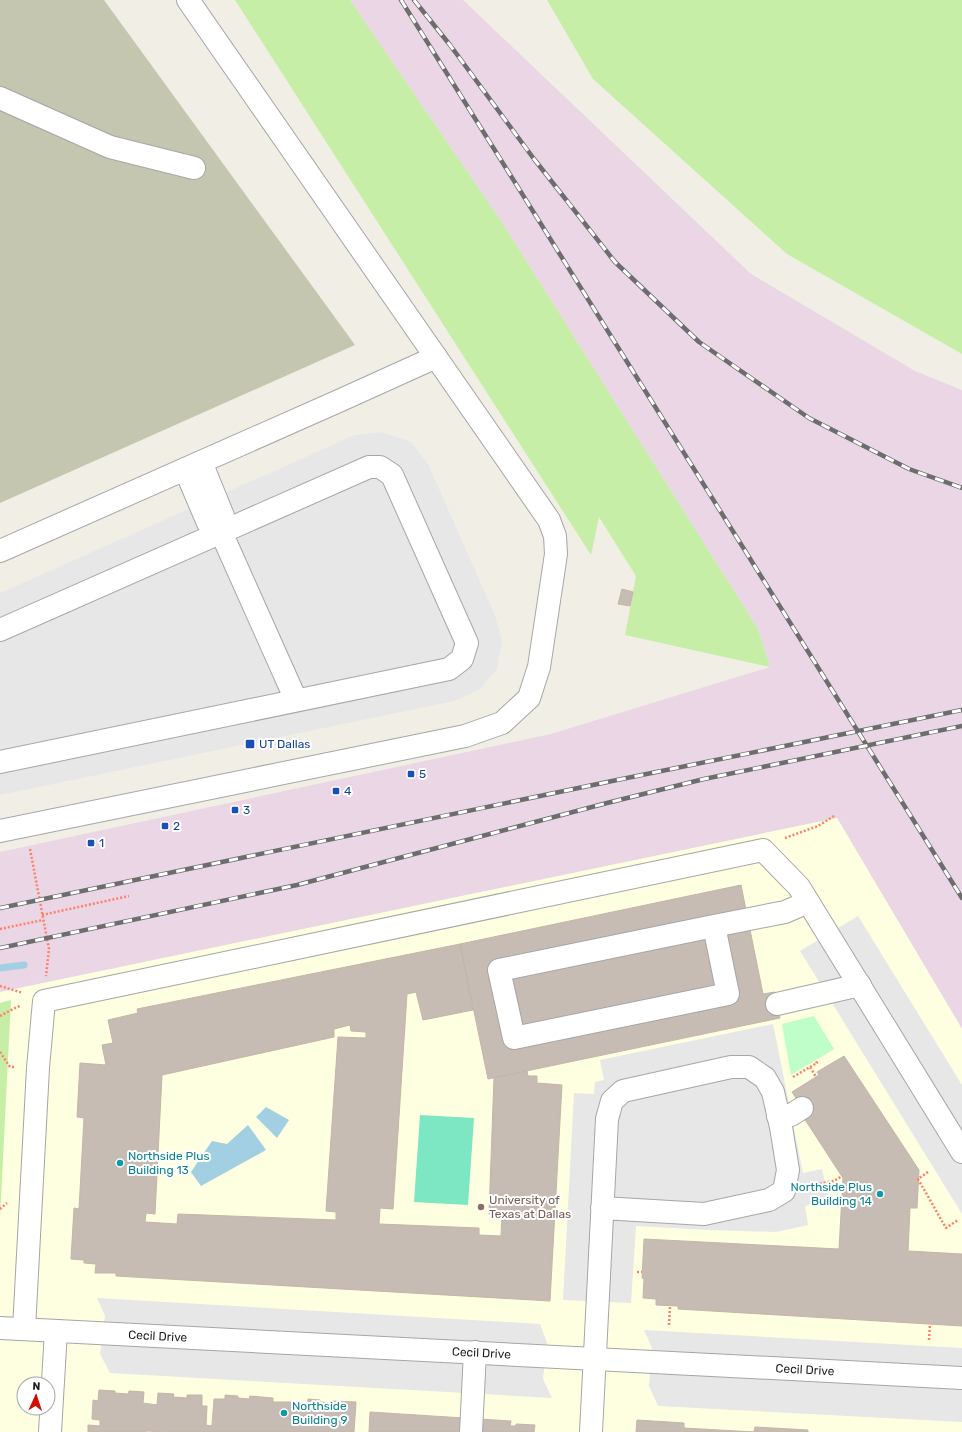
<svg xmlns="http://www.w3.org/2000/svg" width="962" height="1432" font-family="Rubik,sans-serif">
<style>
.industrial{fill:#ead6e5}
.education{fill:#fdffe0;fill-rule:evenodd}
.construction{fill:#c5c6af}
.grass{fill:#c6eea7}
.park{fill:#bffec8}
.pitch{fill:#7de6c3}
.parking{fill:#e7e7e7}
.water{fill:#a2cfe2}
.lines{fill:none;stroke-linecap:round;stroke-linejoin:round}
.stream{stroke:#a2cfe2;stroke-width:7}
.building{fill:#c6bcb4;stroke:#c4b5a6;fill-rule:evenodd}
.minor-casing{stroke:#a6a6a6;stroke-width:24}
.path{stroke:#ff8068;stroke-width:2.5;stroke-dasharray:2 2;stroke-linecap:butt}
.minor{stroke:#fff;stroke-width:22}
.rail-casing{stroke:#6d6d6d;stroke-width:4.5}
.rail{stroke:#fff;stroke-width:3;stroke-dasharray:9;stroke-linecap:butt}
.transit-dot{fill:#1a4fb4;stroke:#fff;stroke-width:1.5}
.culture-dot{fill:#0f9aa8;stroke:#fff;stroke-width:1.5}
.education-dot{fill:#8d6e63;stroke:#fff;stroke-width:1.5}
.labels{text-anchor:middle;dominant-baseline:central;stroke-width:4;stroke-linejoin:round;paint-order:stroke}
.transit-label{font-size:12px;fill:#164399;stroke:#fff;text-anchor:start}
.culture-label{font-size:12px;fill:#0d838f;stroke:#fff;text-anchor:start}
.education-label{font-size:12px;fill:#785e54;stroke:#fff;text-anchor:start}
.street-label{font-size:12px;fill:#1f1f1f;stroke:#fff}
</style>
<rect width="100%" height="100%" fill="#f1eee5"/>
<path class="industrial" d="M350,0h113l288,274 164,97 47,19v639l-125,-211 -837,174v-140l551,-118 219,-67 -12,-38 -255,-405z"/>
<path class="education" d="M837,818l125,211v403h-962v-440zM24,1384h24v24h-24z"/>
<path class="construction" d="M0,0h104l251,345 -355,158z"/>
<path class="grass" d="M235,0h115l153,224 255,405 12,38 -145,-32 11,-59 -37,-59 -8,38z
M547,0h415v354l-175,-100 -194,-175z
M11,1000l-11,218v-215z"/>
<path class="park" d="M814,1016l20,33 -43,26 -9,-51z"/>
<path class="pitch" d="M420,1115l54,3 -6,87 -54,-3z"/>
<path class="parking" d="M381,432l30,10 17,22 66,149 8,27 -5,29 -17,20 -26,12 -454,94v-202l355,-158z
M858,916l104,169v129l-162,-263z
M773,1024l30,149 19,-4 7,32 -24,5 3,19 -32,7 -68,-2 -72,-4 -5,77 -68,-3 11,-207 20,1 1,-12 9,-2 -4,-20z
M97,1298l443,26 7,19 -4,36 9,19 -442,-25 -10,-19 5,-38z
M644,1330l318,18v74l-304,-16 -9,-20 3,-38z"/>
<path class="water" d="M266,1107l23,13 -12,18 -21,-21z
M248,1125l18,25 -65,36 -10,-14 21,-31 15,3z"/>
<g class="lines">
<path class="stream" d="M0,968l24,-3"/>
</g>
<path class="building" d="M622,589l11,3 -3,14 -12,-2z
M741,885l22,109 12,-2 5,26 -292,61 -28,-135z
M460,944l13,66 -50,10 -7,-28 -9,2 -14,215 -13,-1 -1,16 100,4v7l22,1 1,-21 -13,-1 5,-136 33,-7 1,5h9v7l25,2 -12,216 -434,-25v-3h-21l1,-9 -12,-1v-3l-13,-1 3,-51 5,1 5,-91 -7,-1 3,-54 26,2 -4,-20 11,-2 -5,-23 30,-7 -1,-4zM350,1025l1,6 15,1v6l-28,-1 -12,174 10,1v8l-158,-6 -1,10 -32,-2 1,-9 9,1 7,-139 172,-38v-8z
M844,1056l75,114 -2,38h-7l-2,43 54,3v72l-284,-17v-3l-22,-1v-6l-13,-1 1,-19 -2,-1 2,-39 195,10 4,-71 -41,-63 4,-2 -14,-21 27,-17 -2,-3z
M99,1390l16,1v2l13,1 1,-3 15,1 -1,11 14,2 1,-12 16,1 -1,3 14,1v-3h15v11h5l-1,19 5,1 1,-1 2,-26h11v-4l13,1v2l11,1 1,-3 23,2v4h26l-1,1 10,1v-5l12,1v2l13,1v-2l23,1 -2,30h-187l-21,-1v1h-58v-7l12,1v-6l-8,-1 1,-19 5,1z
M370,1412l141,9 -1,5h6v-2l19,1 -1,7h-165z
M637,1420l47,3v5l70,4 1,-5 53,3v2h-172z"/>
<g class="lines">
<g class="minor-casing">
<g id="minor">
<path d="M0,98l110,49 84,21"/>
<path d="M201,462l22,54 -2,16 75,168"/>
<path d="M185,469l23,54 13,9"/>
<path d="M0,551l341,-151 95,-43"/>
<path d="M0,630l369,-163h11l12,8 75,168 -5,16 -13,10 -449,93"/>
<path d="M0,831l465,-95 37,-13 27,-25 10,-31 17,-113 -1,-18 -6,-16 -361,-520"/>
<path d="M714,926l-215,44 15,68 214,-44 -14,-68 71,-14 23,-10"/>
<path d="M777,1004l83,-19"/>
<path d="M778,1116l13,-1 11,-7"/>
<path id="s1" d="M0,1328l962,50"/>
<path d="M24,1329l14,-261 6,-67 719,-151 36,37 163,265"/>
<path d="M50,1432l6,-101"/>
<path d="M471,1432l4,-80"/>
<path d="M591,1432l16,-313 5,-18 11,-10 108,-24h18l16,11 8,14 8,35 7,43 -4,21 -15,9 -65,14 -102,-6"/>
</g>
</g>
<path class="path" d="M785,838l33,-12 16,-10
M30,849l19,100 -3,27
M42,915l87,-19
M0,929l43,-9
M0,986l23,7
M0,1016l15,-8 5,-2
M0,1052l10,15h5
M810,1067l7,-4 -2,-3
M793,1077l17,-10 6,10
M928,1172l-10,7 28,49 12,-8
M808,1186l26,-5 8,-5
M0,1209l7,-6
M637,1272h5
M669,1325l1,-19
M929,1340l1,-16"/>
<use href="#minor" class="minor"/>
<g class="rail-casing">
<path id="rail" d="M401,0l561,898
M414,0l36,45 84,114 81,103 84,80 110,76 100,51 53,19
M0,908l617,-128 345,-70
M0,948l297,-63 310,-82 97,-24 258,-53"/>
</g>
<use href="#rail" class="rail"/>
</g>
<g class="transit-dot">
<rect x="245" y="739" width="10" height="10" rx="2"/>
<rect x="407" y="770" width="8" height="8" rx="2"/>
<rect x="332" y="787" width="8" height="8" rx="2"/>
<rect x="231" y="806" width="8" height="8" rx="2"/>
<rect x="161" y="822" width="8" height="8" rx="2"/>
<rect x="87" y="839" width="8" height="8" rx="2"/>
</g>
<g class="culture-dot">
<circle cx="120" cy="1163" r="4"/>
<circle cx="880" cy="1194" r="4"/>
<circle cx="284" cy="1413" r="4"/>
</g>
<circle class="education-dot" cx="481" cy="1207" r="4"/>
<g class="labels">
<g class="transit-label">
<text x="259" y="744">UT Dallas</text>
<text x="419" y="774">5</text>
<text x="344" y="791">4</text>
<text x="243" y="810">3</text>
<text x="173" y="826">2</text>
<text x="99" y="843">1</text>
</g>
<g class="culture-label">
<text x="128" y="1156">Northside Plus<tspan x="128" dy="14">Building 13</tspan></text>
<text x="872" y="1187" text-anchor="end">Northside Plus<tspan x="872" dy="14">Building 14</tspan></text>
<text x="292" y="1406">Northside<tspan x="292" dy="14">Building 9</tspan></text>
</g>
<g class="education-label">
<text x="489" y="1200">University of<tspan x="489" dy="14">Texas at Dallas</tspan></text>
</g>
<g class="street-label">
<text stroke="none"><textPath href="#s1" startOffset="158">Cecil Drive</textPath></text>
<text stroke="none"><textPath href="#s1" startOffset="482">Cecil Drive</textPath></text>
<text stroke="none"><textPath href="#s1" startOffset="806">Cecil Drive</textPath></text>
</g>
</g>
<g transform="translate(36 1396) rotate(3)"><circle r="19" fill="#ffffff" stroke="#a5a5a5"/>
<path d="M0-3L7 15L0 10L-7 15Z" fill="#cf0d00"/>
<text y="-6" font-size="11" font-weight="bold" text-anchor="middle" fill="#1f1f1f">N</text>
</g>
</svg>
